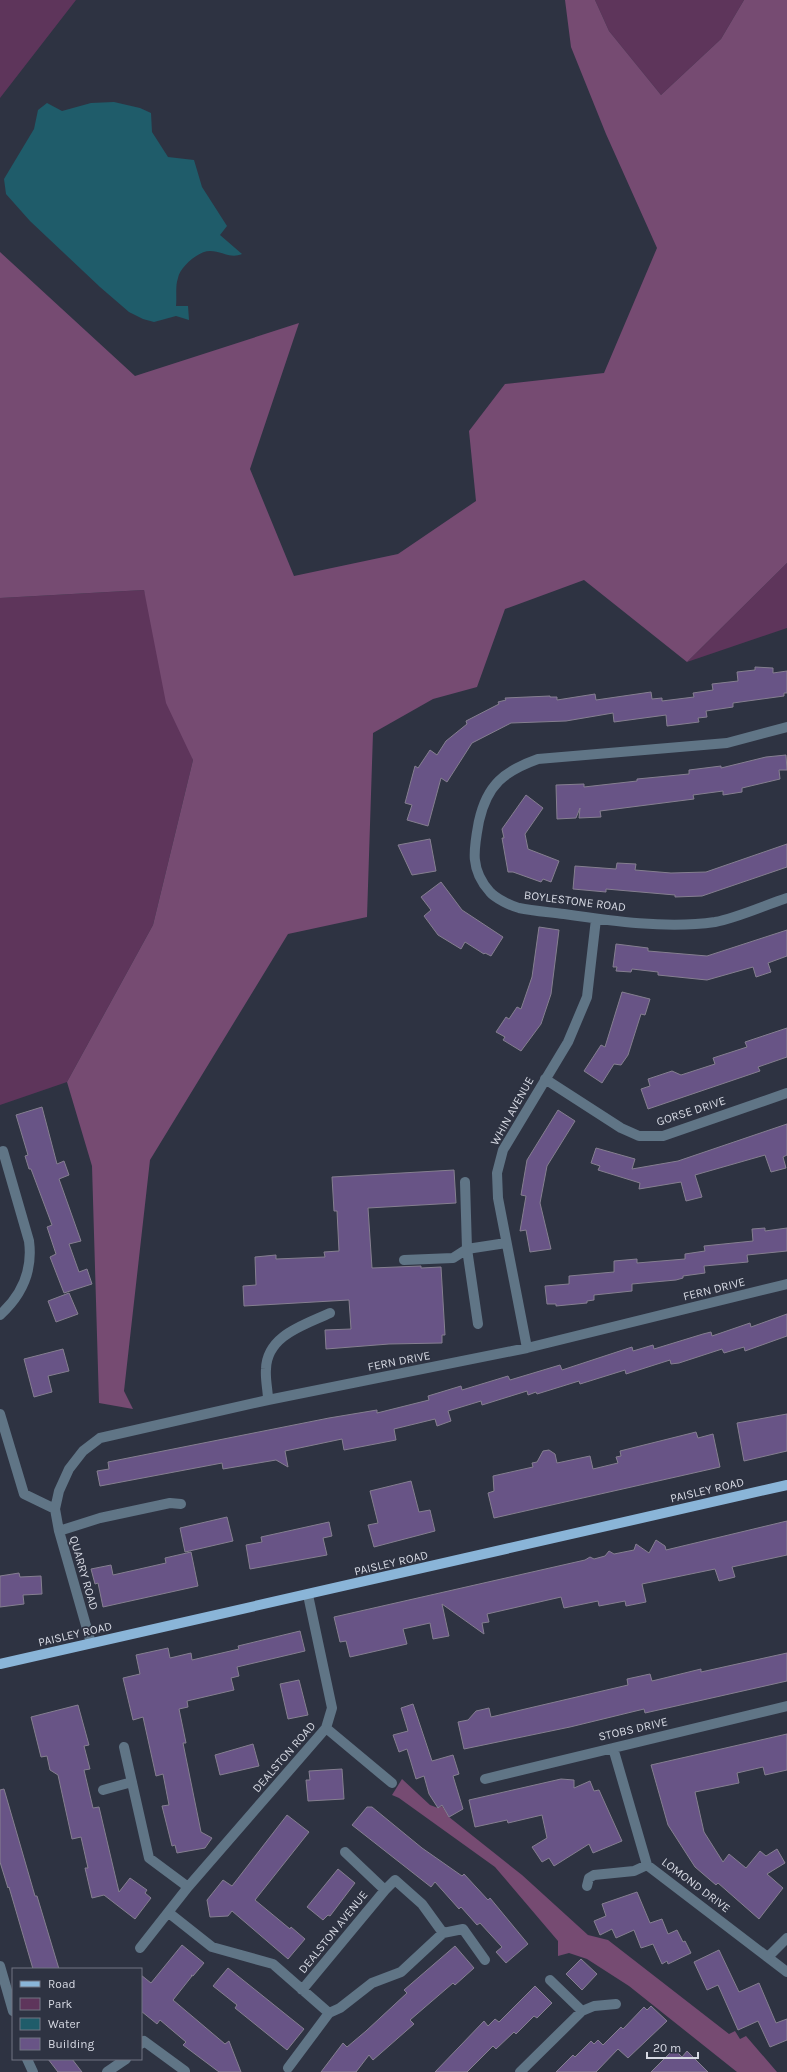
<svg xmlns="http://www.w3.org/2000/svg" width="787" height="2072" font-family="Karla,sans-serif">
<style>
.green{fill:#5e355b}
.forest{fill:#764b72}
.water{fill:#1f5c6a}
.building{fill:#685486;stroke:#857f90}
.lines{fill:none;stroke-linecap:round;stroke-linejoin:round}
.minor{stroke:#607586;stroke-width:10}
.major{stroke:#8ab5d8;stroke-width:10}
.labels{text-anchor:middle;dominant-baseline:central;stroke-width:3.5;stroke-linejoin:round;paint-order:stroke}
.street-label{font-size:12px;fill:#d6d9e3;stroke:#2e3342}
</style>
<rect width="100%" height="100%" fill="#2e3342"/>
<path class="green" d="M0,0h76l-76,98z
M595,0h149l-23,39 -60,56 -52,-64z
M787,563v65l-100,34z
M144,590l49,170 -40,165 -86,157 -67,23v-507z"/>
<path class="forest" d="M565,0h30l14,31 52,64 60,-56 23,-39h43v563l-100,99 -103,-82 -79,29 -28,78 -44,12 -60,34 -6,184 -79,17 -138,226 -26,231 9,18 -34,-6 -7,-237 -25,-84 86,-157 40,-165 -27,-57 -22,-113 -144,8v-346l135,124 164,-53 -49,146 44,107 104,-22 78,-53 -7,-70 36,-47 99,-11 53,-125 -51,-114 -35,-87z
M402,1779l28,26 8,3 4,-2 7,11 73,58 66,60 20,5 121,94 6,-3 5,8 6,-3 31,36h-40l-108,-86 -42,-27 -18,-6 -11,3v-15l-63,-74 -96,-69 -7,-3z"/>
<path class="water" d="M114,102l26,6 11,5 1,19 16,25 26,3 8,27 25,39 -7,9 22,19c-12,5 -20,-3 -32,-3 -12,0 -30,16 -32,27 -3,8 -1,19 -2,28h12l1,14 -13,-4 -22,6 -11,-3 -14,-7 -29,-25 -70,-66 -24,-27 -2,-15 30,-50 4,-19 9,-7 15,8 29,-8z"/>
<path class="building" d="M755,667l18,1v5l14,-2v22h-3v3l-51,7v4l-27,4 1,6 -9,1 1,4 -32,4 -1,-11 -52,7 -1,-9 -47,8 -55,2 -39,20 -25,39 -6,-4 -13,48 -21,-6 5,-15 -7,-2 10,-37 3,2 12,-18 7,5 9,-14 21,-17 -1,-3 33,-17 -1,-2 8,-2 -1,-2 45,-2v1h7v3l38,-6 1,6 55,-8 1,7 10,-1v3l32,-4 -1,-4 20,-3 -1,-6 26,-3 -1,-9 18,-2z
M786,755l1,15h-8l1,9 -38,9v4l-19,3v-4l-30,4 1,4 -94,12 1,6 -22,1 1,-10 -4,10 -19,1 -1,-34 28,-1v3l53,-6v-2l52,-5v-4l32,-4v2l45,-11z
M526,795l17,13 -18,26 3,15 31,12 -8,21 -8,-3 -2,3 -28,-10h-5l-6,-34h2l-2,-9z
M430,839l6,32 -24,4 -14,-30z
M787,844v23l-85,29 -27,1v-2l-69,-6v3l-33,-3 2,-23 41,3 1,-6 19,1 -1,6 36,3 35,-1z
M441,882l21,28 41,27 -12,19 -6,-3 -1,1 -19,-12 -4,7 -23,-14 -14,-19 7,-6 -10,-13z
M539,927l20,3 -8,64 -10,30 -20,27 -18,-11 2,-3 -9,-5 10,-15 3,2 8,-12 4,2 11,-32z
M787,930v26l-19,7 3,9 -15,5 -3,-10 -46,13 -49,-5v-3l-26,-3 -1,3 -15,-1 1,-4h-4l3,-23 32,4v3l59,5z
M622,992l28,7 -5,16 -4,-1 -13,41 -7,10 -7,-1 -12,19 -18,-12 17,-26 4,2z
M787,1028v29l-29,10 2,4 -112,38 -7,-20 9,-3 -2,-7 24,-8 9,4 34,-11 -2,-6 34,-11 -2,-5z
M42,1107l15,57 7,-3 5,14 -10,4 22,62 -12,3 10,28 8,-3 5,15 -28,9 -14,-36 6,-3 -9,-27 5,-2 -21,-56h-2l-4,-13 3,-1 -12,-40z
M558,1110l17,11 -28,45 -7,37 11,46 -21,3 -4,-22 -6,1 6,-35 -5,-1 6,-35z
M787,1124v31l-4,2 3,11 -15,4 -6,-17 -70,20 7,22 -16,4 -5,-19 -42,7 1,-6 -42,-13 2,-4 -9,-3 5,-15 39,11 -3,10 46,-8z
M454,1170l2,33 -88,5 4,60 49,-2v2l20,-1 4,68h-3v8l-53,1 -63,5 -1,-19 26,-1 -2,-29 -105,6 -1,-20 13,-1 -1,-28 21,-2v4l49,-2 -1,-5 15,-1 -2,-40h-3l-2,-34z
M765,1228v3l22,-3v23l-40,4 1,7 -44,4 1,7 -22,3v2l-7,2 -44,4v7l-38,4v5l-7,1v2l-31,3v-2h-9l-2,-18 24,-2v-8l45,-4v-11l23,-2v4l48,-4v-5l20,-3 -1,-5 49,-5 -1,-12z
M69,1293l9,21 -22,8 -8,-21z
M787,1314v22l-42,15 -1,-4 -20,6 -2,-4 -43,14 -8,1 -1,-4 -44,14 -1,-4 -45,14 -1,-3 -42,13 -1,-2 -8,3 -1,-4 -45,14 -1,-4 -33,10 3,10 -14,5 -2,-7 -41,10 2,11 -52,10 -2,-11 -57,12 3,16 -12,-7 -53,9 -1,-6 -122,23 -3,-15 12,-2 -1,-7 221,-44 48,-8v3l52,-13 -1,-4 33,-10 1,4 46,-14 2,4 50,-15 2,5 70,-23 1,4 20,-6 1,4 49,-15 8,-2 1,4 38,-13 1,4z
M63,1349l6,22 -21,5 4,16 -18,5 -10,-38z
M787,1414v37l-43,10 -7,-38z
M696,1432l2,6 15,-4 7,33 -226,51 -6,-25 6,-2 -1,-15 40,-9 -1,-4 5,-1 6,-11 6,-1 6,4 2,9 33,-7 3,13 25,-6 -2,-6 5,-1 -1,-5z
M411,1481l8,31 11,-2 5,21 -61,16 -6,-22 10,-2 -8,-32z
M227,1517l6,24 -48,11 -5,-24z
M787,1521v34l-55,12 3,10 -16,4 -4,-12 -73,15 4,18 -20,4 -1,-5 -26,5 -1,-5 -34,7 -3,-11 -74,17 2,8 -7,1 2,11 -42,-30 7,32 -16,3 -3,-16 -27,6 4,15 -57,13 -4,-16 -6,1 -6,-25 251,-57 5,-3 4,2 11,-3 4,-5 5,3 20,-4 2,-6 13,9 7,-13 9,6 1,4z
M329,1522l3,14 -9,2 4,17 -77,14 -4,-24 16,-3 -1,-5z
M191,1552l7,34 -95,21 -5,-24 -3,1 -4,-15 20,-4 2,10 53,-12 -1,-5z
M19,1573l1,4 21,-1 1,18 -19,1 1,9 -24,3v-31z
M300,1631l5,20 -68,16 2,9 -8,2 3,12 -47,11 1,6 -9,2 7,34h-3l18,89 11,6 -7,10 -28,5 -2,-8 -3,1 -10,-40 7,-1 -6,-31 -7,2 -13,-59 -10,3 -10,-42 17,-4 -4,-19 32,-7 2,10 21,-5 1,7 47,-11 -1,-3z
M787,1653v28l-142,32 -1,-4 -74,18 -106,22 -6,-27 10,-2 8,-9 13,-3 2,9 137,-32 -1,-6 23,-5 2,7 49,-12v3z
M299,1680l9,35 -20,4 -8,-35z
M413,1704l19,57 21,-6 6,19 -6,2 10,33 -14,8 -7,-12 -4,3 -9,-14 -5,-18 -8,3 -9,-30 -8,3 -6,-17 15,-4 -7,-23z
M78,1705l11,40 -5,1 6,23 -6,1 9,38 6,-1 20,85 11,-14 17,12 -2,3 6,5 -16,21 -31,-24 -12,3 -7,-30h3l-7,-31 -9,2 -14,-64 -8,-5 -3,-14 -6,1 -10,-40z
M787,1734v36l-22,5 -2,-8 -26,6 2,10 -44,9 9,40 19,30 6,-8 17,14 14,-17 6,5 11,-7 8,14 -18,11 16,14 -24,31 -41,-36 -2,2 -21,-18 -27,-42 -17,-60z
M253,1744l6,22 -39,9 -5,-20z
M342,1769l2,30 -36,2 -2,-21h4l-1,-9z
M561,1779l13,1v8l16,-7 4,10 5,-1 23,51 -29,12 -4,-9 -35,22 -5,-8 -7,4 -10,-15 15,-9 -5,-23 -34,8 -1,-3 -32,7 -6,-27z
M4,1789l31,107h2l22,73h-26l-24,-82 -1,1 -8,-26v-72z
M367,1807h5l50,41 40,28 2,-2 24,26 2,-2 38,46 -22,19 -10,-11 6,-5 -22,-24 -3,2 -16,-18 -2,2 -24,-27 -4,5 -79,-62z
M287,1815l22,17 -54,68 35,29 1,-2 14,12 -17,20 -56,-48 -4,5 -18,1 -3,-17 16,-20 9,6z
M338,1869l17,14 -25,33 -2,-1 -5,5 -16,-13z
M637,1892l13,31 12,-4 6,15 9,-4 6,12 2,-1 6,12 -23,11 -1,-3 -5,3 -9,-20 -12,4 -7,-18 -18,8 -4,-9 -12,6 -6,-14 12,-5 -4,-12z
M182,1945l22,18 -11,13 -2,-1 1,1 -19,24 52,44 4,-3 12,31h-22l-36,-27 3,-3 -26,-22 -3,4 -16,-13v-36l10,8z
M455,1946l19,22 -19,17 -2,-2 -43,37 4,4 -41,36 -4,-5 -13,17h-35l22,-29 4,4 19,-16 41,-38 -3,-3z
M719,1950l20,42 20,-9 17,40 11,-4v21l-17,7 -12,-26 -20,9 -20,-45 -11,5 -13,-28z
M581,1959l16,15 -15,16 -16,-16z
M228,1968l76,61 -17,21 -52,-42 2,-3 -24,-19z
M535,1986l17,17 -15,15 -3,-2 -18,18 -2,-2 -18,17 -3,-3 -26,26h-32l49,-51 4,5 7,-7 4,3z
M651,2006l16,15 -39,37 -10,-9 -22,23h-40l17,-17 2,2 16,-16 3,3 4,-4 5,5 18,-18 2,2 21,-22 3,3z
M674,2049l8,8 5,-6 21,21h-57z
M48,2059h24l10,13h-24z"/>
<g class="lines">
<path class="minor" d="M787,727l-60,16 -189,16c-34,12 -51,26 -59,62 -5,27 -10,48 11,71 5,6 21,14 29,16 14,3 30,4 45,6 48,7 103,15 151,8 22,-4 50,-17 72,-24
M545,1079l76,49 18,8h24l124,-43
M465,1182l2,67 11,75
M404,1260l49,-2 14,-9 39,-6
M0,1315c22,-20 33,-44 29,-74l-26,-90
M527,1348l-29,-150 -1,-25 6,-23 65,-108 19,-45 9,-78
M268,1400c0,-10 -3,-21 -2,-31 1,-34 39,-44 64,-56
M0,1414l24,80 31,15
M59,1531l41,-13 70,-15 11,1
M91,1643l-32,-112 -4,-22 4,-18 10,-22 14,-18 17,-13 168,-38 259,-52 260,-64
M326,1728l66,55
M124,1747l25,111 39,29
M613,1748l34,117 140,107
M485,1779l302,-73
M103,1790l29,-8
M345,1852l40,38
M587,1886l2,-8 5,-3 40,-4 13,-6
M169,1913l43,34 61,17 56,49 11,-5 32,-25 29,-11 42,-39 -21,-29 -27,-24 -10,10 -83,100
M443,1933l20,-4 22,31
M140,1948l48,-61 138,-159 6,-20 -24,-113
M768,1957l19,-19
M0,1966l13,45
M550,1980l32,31
M141,2044l3,-3 41,30
M27,2059l6,13
M288,2068l41,-55
M107,2072l19,-13
M520,2072l62,-61 12,-5 22,-2"/>
<path class="major" d="M0,1664l787,-179"/>
</g>
<g class="labels">
<g class="street-label">
<text transform="translate(575 901) rotate(7)">BOYLESTONE ROAD</text>
<text transform="translate(512 1111) rotate(-61)">WHIN AVENUE</text>
<text transform="translate(691 1111) rotate(-18)">GORSE DRIVE</text>
<text transform="translate(714 1289) rotate(-14)">FERN DRIVE</text>
<text transform="translate(399 1361) rotate(-11)">FERN DRIVE</text>
<text transform="translate(707 1490) rotate(-13)">PAISLEY ROAD</text>
<text transform="translate(391 1563) rotate(-13)">PAISLEY ROAD</text>
<text transform="translate(84 1573) rotate(74)">QUARRY ROAD</text>
<text transform="translate(75 1634) rotate(-13)">PAISLEY ROAD</text>
<text transform="translate(633 1729) rotate(-13)">STOBS DRIVE</text>
<text transform="translate(284 1757) rotate(-49)">DEALSTON ROAD</text>
<text transform="translate(696 1885) rotate(37)">LOMOND DRIVE</text>
<text transform="translate(333 1932) rotate(-51)">DEALSTON AVENUE</text>
</g>
</g>
<rect x="12" y="1968" width="130" height="92" fill="#2e3342" stroke="#717582"/>
<rect x="20" y="1981" width="20" height="6" fill="#8ab5d8" stroke="#717582"/>
<text x="48" y="1988" font-size="12" fill="#d6d9e3">Road</text>
<rect x="20" y="1998" width="20" height="12" fill="#5e355b" stroke="#717582"/>
<text x="48" y="2008" font-size="12" fill="#d6d9e3">Park</text>
<rect x="20" y="2018" width="20" height="12" fill="#1f5c6a" stroke="#717582"/>
<text x="48" y="2028" font-size="12" fill="#d6d9e3">Water</text>
<rect x="20" y="2038" width="20" height="12" fill="#685486" stroke="#717582"/>
<text x="48" y="2048" font-size="12" fill="#d6d9e3">Building</text>
<path d="M647 2052v6h51v-6" fill="none" stroke="#d6d9e3" stroke-width="2"/>
<text x="653" y="2052" font-size="12" fill="#d6d9e3" stroke="#2e3342" stroke-width="3" paint-order="stroke">20 m</text>
</svg>
